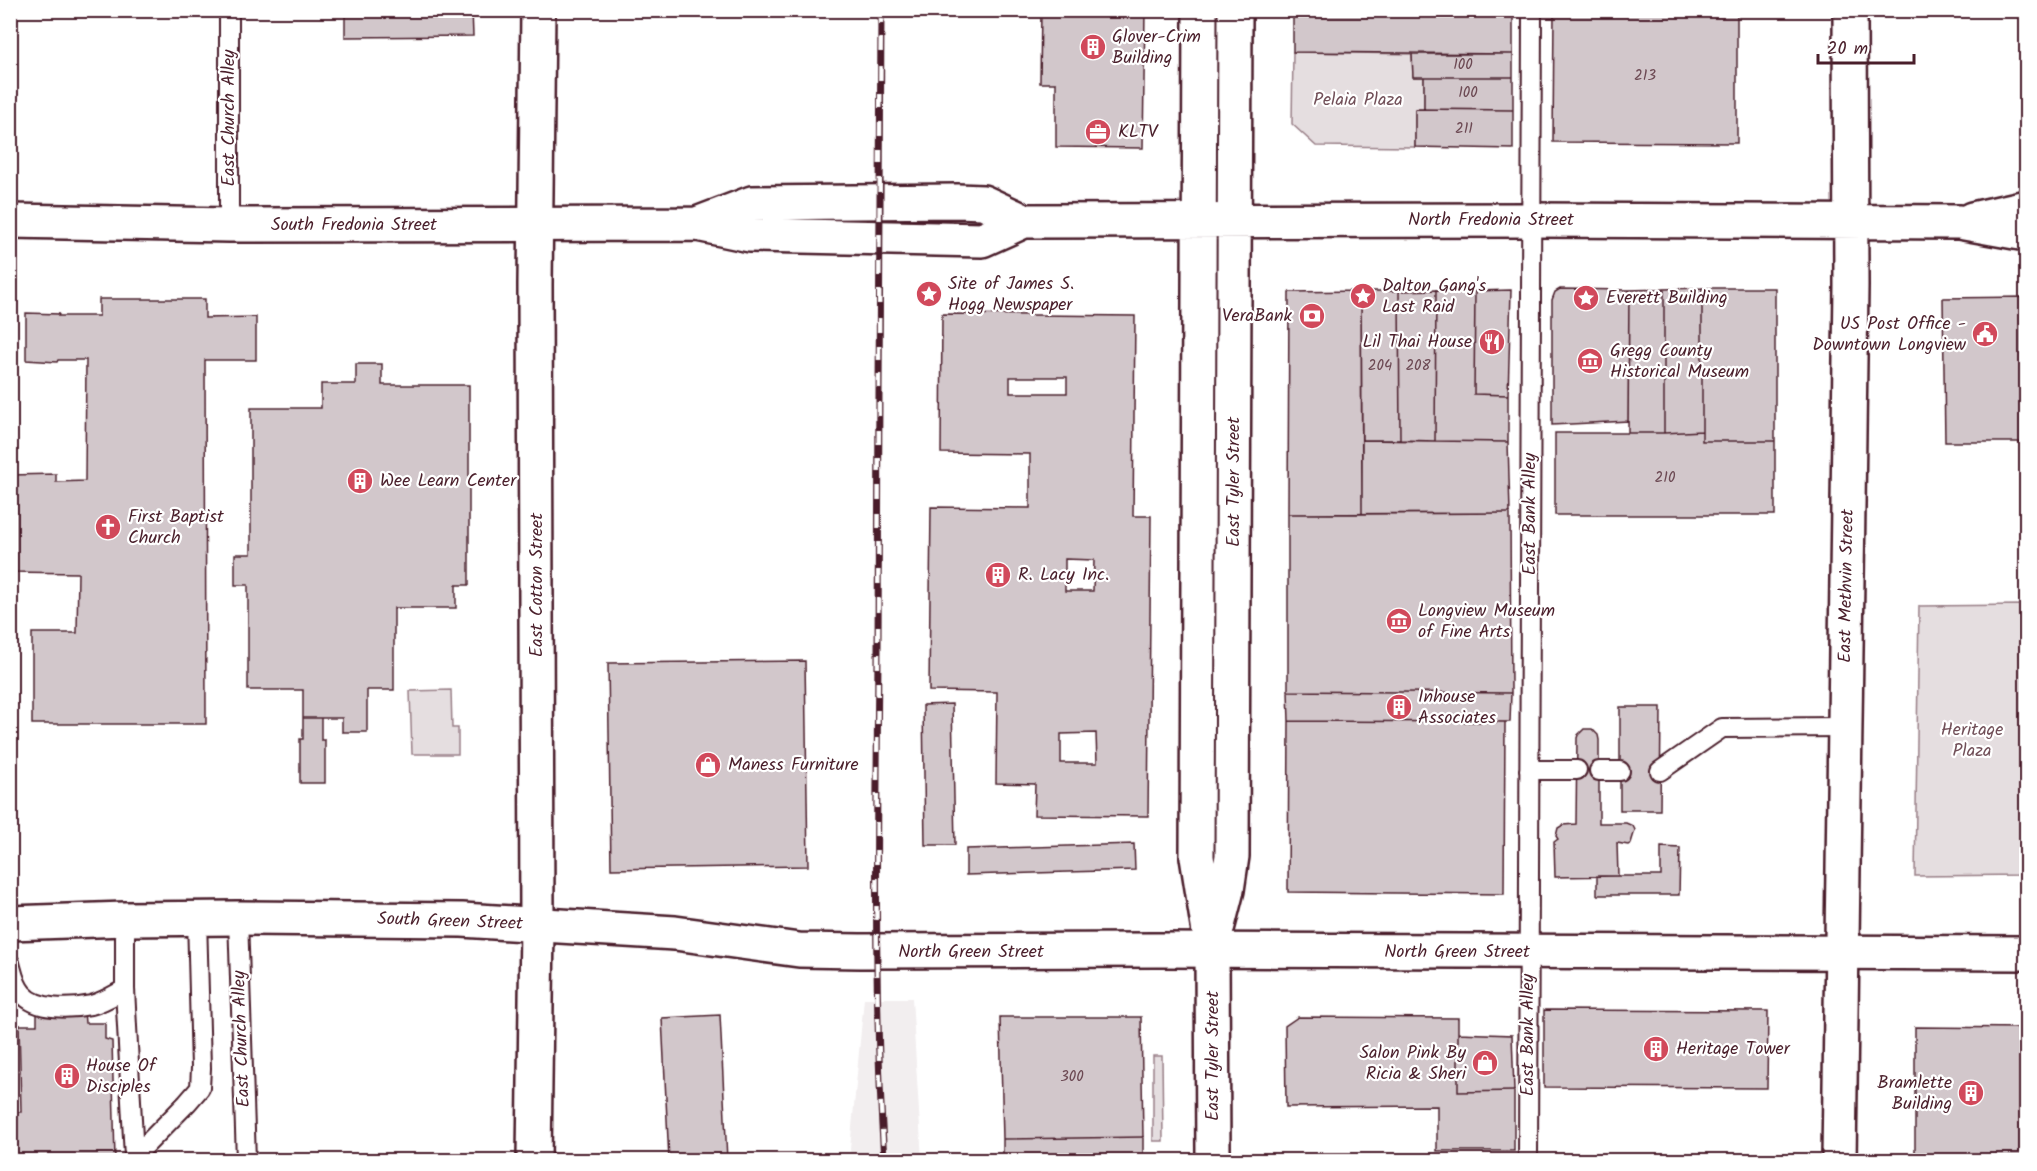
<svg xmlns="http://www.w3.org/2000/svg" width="2037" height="1171" font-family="Kalam,sans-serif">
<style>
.built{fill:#f2eeef}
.green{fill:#e5dee0;stroke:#987e86;stroke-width:1.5}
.building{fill:#d2c7cb;stroke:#4a1f2b;stroke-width:1.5;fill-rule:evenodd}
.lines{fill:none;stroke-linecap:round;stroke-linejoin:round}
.service-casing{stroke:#4a1f2b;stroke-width:22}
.minor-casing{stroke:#4a1f2b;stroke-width:38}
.tertiary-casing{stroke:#4a1f2b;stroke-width:38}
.secondary-casing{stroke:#4a1f2b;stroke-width:38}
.service{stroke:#fff;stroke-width:18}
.minor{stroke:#fff;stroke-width:33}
.tertiary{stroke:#fff;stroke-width:33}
.secondary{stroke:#fff;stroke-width:33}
.rail-casing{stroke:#4a1f2b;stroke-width:7}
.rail{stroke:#fff;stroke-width:4.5;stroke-dasharray:14;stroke-linecap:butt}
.labels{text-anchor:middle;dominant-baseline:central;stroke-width:4.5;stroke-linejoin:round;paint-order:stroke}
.number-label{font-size:15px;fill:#6c4953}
.poi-label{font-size:18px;fill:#4a1f2b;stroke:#fff;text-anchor:start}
.park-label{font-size:18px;fill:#714f58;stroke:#fff}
.street-label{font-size:18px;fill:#4a1f2b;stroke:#fff}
</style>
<rect width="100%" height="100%" fill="#fff"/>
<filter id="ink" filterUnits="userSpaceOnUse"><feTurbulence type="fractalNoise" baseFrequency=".0167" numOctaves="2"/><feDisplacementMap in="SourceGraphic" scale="12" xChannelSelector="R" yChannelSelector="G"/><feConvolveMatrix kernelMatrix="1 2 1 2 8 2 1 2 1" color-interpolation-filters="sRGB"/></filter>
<g filter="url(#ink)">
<path class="built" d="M864,998h48l10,162h-71l-1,-11z"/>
<path class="green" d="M1293,52l119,2 1,23h11v32l-9,1v37l-99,-1 -24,-22z
M2026,605v270l-111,1 4,-270z
M451,690l1,38h6v26h-46l-2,-63z
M1153,1056h9l1,85h-10z"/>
<path class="building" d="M345,10h127l1,26 -128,1z
M1041,10h104l-2,138 -87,-1v-64h-16z
M1293,10h220v44l-220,-2z
M1554,10h183v133l-184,-1z
M1412,54h101v23h-100z
M1424,77h89v33l-89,-1z
M1415,109l98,1v39l-98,-2z
M1702,288v143l-38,2v-144z
M1702,288h73v153h-73z
M1560,289l69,1 -1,131 -76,4v-125l3,-8z
M1664,289v144h-36l1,-143z
M1436,290l-1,151 -35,-1 -1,-149z
M1436,290l39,1 -1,103 34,1v47l-73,-1z
M1511,290l-3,105 -34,-1 1,-103z
M1361,291l1,223h-74l1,-222z
M1361,291h38l1,149h-38z
M2026,297v145h-81l-2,-144z
M99,299h106v19l51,-1v43h-51l1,364h-174v-91h45l1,-60 -67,-1v-97l45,-1v8l29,-1 1,-121h-28l-1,2 -31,-2v-47l33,1 -1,2h41z
M942,314l193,2 -2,200h18l-3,300 -114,-1 1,-31 -39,-1 1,-91 -68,-1 2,-184 99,1v-54l-89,-1zM1010,377h57v16h-57zM1065,559l29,1 -1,31h-28zM1096,733l1,30h-36v-29z
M356,364h26v21h87v200h-13v23h-62v82h-27v42h-25v-14h-39v-28h-55v-105h-13v-31h16v-146h70v-24h35z
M1702,431v10h73v74h-220v-82h109z
M1362,440l146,2 2,71 -148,1z
M1510,513l1,180 -223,-2v-177z
M805,661l3,205 -197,3 -3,-206z
M1288,691l223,2 -1,29 -221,-1z
M952,704l3,141h-30l-2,-140z
M1620,707h41l-1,103h-40z
M303,718h18v22h4v43h-25v-44h3z
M1289,721l216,1 -1,172 -216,-2z
M1584,729h8l6,6 1,5v83h27l7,3 2,4 -4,13 -3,2 -11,-2 1,33 -63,1 -1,-35 4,-3 -2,-3 2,-8 5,-3 13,-1 1,-86 1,-3z
M1134,844l1,26 -169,5v-26z
M1661,847l19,1 -1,47h-82v-19h64z
M1544,1010l224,1 -1,77 -223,-1z
M84,1011l1,12h20v16l7,2 3,119h-105v-48h11l-2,-87h18v-13z
M720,1015l7,145h-58l-7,-142z
M1000,1017h141l2,120 -140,2z
M1298,1017l160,1v74l56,-1v60h-77v-45l-151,1 -1,-81z
M1915,1027l111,1v131l-111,-1z
M1458,1033l54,2 2,56 -56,1z
M1143,1137v23h-140v-21z"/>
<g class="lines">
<g class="service-casing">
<path id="service" d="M229,225v-215
M1529,770h48
M1599,771h21
M1660,771l62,-43 123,-1
M238,918l8,242
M10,963c3,11 5,23 13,31 14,17 48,15 68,11 12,-3 23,-10 34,-16v-70
M125,989l9,168
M135,1160l-1,-3 53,-54 13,-15 1,-20 -4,-150
M1528,1160l4,-1150"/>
</g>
<g class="minor-casing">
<path id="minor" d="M1200,10l-3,847 15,94 1,209
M1972,219l54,-12
M10,221l219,4 468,-1 53,11 232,5 42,-19 508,-1 427,2 67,12
M697,224l55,-21 205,-2 26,1 41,19
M1215,937l12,-47 5,-34 3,-846
M1839,1160l12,-874 -1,-276"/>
</g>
<g class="tertiary-casing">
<path id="tertiary" d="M10,923l115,-4 113,-1 224,2 213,13 124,17 61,1 298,-1 868,3"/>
</g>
<g class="secondary-casing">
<path id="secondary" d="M534,1160l3,-236 -2,-640 3,-274"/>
</g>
<use href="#service" class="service"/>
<use href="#minor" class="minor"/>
<use href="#tertiary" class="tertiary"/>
<use href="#secondary" class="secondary"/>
<g class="rail-casing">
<path id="rail" d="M881,10c-2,214 -2,428 -3,642 -1,169 -5,339 6,508"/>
</g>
<use href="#rail" class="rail"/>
</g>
</g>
<defs>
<g id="building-disc" transform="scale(1.35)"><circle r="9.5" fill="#d1495b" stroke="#fff"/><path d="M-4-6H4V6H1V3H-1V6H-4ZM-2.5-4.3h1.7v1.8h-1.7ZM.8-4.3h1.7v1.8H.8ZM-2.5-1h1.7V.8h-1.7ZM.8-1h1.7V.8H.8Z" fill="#fff"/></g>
<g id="office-disc" transform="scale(1.35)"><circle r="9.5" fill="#d1495b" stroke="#fff"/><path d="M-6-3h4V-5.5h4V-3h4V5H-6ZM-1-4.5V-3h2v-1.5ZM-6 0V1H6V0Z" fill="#fff"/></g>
<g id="sight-disc" transform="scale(1.35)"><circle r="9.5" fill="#d1495b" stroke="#fff"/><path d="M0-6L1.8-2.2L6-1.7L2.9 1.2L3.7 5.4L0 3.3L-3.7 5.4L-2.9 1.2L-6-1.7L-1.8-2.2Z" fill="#fff"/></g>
<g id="bank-disc" transform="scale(1.35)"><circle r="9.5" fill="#d1495b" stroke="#fff"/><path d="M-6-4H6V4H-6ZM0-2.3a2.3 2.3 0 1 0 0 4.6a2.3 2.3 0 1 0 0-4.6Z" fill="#fff"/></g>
<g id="civic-disc" transform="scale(1.35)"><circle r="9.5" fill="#d1495b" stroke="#fff"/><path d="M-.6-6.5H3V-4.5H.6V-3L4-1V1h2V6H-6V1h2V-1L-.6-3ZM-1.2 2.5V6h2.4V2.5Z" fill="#fff"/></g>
<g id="restaurant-disc" transform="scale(1.35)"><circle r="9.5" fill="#d1495b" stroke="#fff"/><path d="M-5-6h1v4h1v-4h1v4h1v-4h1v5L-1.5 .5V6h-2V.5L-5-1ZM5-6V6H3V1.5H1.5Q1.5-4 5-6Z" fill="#fff"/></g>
<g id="museum-disc" transform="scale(1.35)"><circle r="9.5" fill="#d1495b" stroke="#fff"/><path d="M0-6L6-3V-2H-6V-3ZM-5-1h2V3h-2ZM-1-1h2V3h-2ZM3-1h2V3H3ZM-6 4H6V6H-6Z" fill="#fff"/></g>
<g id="church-disc" transform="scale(1.35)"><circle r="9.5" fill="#d1495b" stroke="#fff"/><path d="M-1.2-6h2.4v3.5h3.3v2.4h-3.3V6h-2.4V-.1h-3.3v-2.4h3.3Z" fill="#fff"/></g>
<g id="shop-disc" transform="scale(1.35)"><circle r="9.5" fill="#d1495b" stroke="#fff"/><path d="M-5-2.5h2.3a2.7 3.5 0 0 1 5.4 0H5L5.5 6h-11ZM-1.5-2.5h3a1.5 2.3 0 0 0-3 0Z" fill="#fff"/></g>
</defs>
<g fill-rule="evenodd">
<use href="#building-disc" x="1093" y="47"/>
<use href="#office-disc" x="1098" y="132"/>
<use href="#sight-disc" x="929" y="294"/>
<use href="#sight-disc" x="1363" y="296"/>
<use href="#sight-disc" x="1586" y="298"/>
<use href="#bank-disc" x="1312" y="316"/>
<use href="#civic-disc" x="1985" y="334"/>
<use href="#restaurant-disc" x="1492" y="342"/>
<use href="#museum-disc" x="1590" y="361"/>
<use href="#building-disc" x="360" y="481"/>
<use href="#church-disc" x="108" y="527"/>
<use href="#building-disc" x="998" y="575"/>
<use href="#museum-disc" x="1399" y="621"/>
<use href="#building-disc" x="1399" y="707"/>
<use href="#shop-disc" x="708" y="765"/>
<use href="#building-disc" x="1656" y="1049"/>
<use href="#shop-disc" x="1485" y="1063"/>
<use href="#building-disc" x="67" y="1076"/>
<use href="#building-disc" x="1971" y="1093"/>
</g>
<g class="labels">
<g class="number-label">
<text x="1463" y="65">100</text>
<text x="1645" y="76">213</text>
<text x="1468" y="93">100</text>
<text x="1464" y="129">211</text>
<text x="1380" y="366">204</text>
<text x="1418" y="366">208</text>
<text x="1665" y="478">210</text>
<text x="1072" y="1077">300</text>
</g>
<g class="poi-label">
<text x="1112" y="37">Glover-Crim<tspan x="1112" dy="21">Building</tspan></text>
<text x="1118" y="132">KLTV</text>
<text x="948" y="284">Site of James S.<tspan x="948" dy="21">Hogg Newspaper</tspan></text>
<text x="1382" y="286">Dalton Gang's<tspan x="1382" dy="21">Last Raid</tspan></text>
<text x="1606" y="298">Everett Building</text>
<text x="1292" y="316" text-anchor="end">VeraBank</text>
<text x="1966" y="324" text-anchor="end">US Post Office -<tspan x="1966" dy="21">Downtown Longview</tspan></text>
<text x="1472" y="342" text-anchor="end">Lil Thai House</text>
<text x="1610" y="351">Gregg County<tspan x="1610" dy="21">Historical Museum</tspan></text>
<text x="380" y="481">Wee Learn Center</text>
<text x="128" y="517">First Baptist<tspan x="128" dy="21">Church</tspan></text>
<text x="1018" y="575">R. Lacy Inc.</text>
<text x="1418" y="611">Longview Museum<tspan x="1418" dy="21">of Fine Arts</tspan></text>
<text x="1418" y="697">Inhouse<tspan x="1418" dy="21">Associates</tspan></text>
<text x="728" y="765">Maness Furniture</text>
<text x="1676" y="1049">Heritage Tower</text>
<text x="1466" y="1053" text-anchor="end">Salon Pink By<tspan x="1466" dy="21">Ricia &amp; Sheri</tspan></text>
<text x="86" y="1066">House Of<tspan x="86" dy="21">Disciples</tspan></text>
<text x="1952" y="1083" text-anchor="end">Bramlette<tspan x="1952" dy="21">Building</tspan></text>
</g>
<g class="park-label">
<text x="1358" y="100">Pelaia Plaza</text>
<text x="1972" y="730">Heritage<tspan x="1972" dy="21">Plaza</tspan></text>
</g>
<g class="street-label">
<text transform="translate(229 118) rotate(-90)">East Church Alley</text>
<text x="1491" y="220">North Fredonia Street</text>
<text x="354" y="225">South Fredonia Street</text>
<text transform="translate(1234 482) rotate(-90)">East Tyler Street</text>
<text transform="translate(1530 514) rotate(-90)">East Bank Alley</text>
<text transform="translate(537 585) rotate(-90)">East Cotton Street</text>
<text transform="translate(1847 586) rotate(-89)">East Methvin Street</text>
<text transform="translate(450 922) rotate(2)">South Green Street</text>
<text x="971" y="952">North Green Street</text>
<text x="1457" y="952">North Green Street</text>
<text transform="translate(1528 1035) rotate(-90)">East Bank Alley</text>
<text transform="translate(242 1039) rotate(-92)">East Church Alley</text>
<text transform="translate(1213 1056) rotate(-90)">East Tyler Street</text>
</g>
</g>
<rect width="2037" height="1171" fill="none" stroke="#fff" stroke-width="36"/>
<rect x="18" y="18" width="2001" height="1135" fill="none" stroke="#4a1f2b" stroke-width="2" filter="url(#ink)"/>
<path d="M1818 54v9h96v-9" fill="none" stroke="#4a1f2b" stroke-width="3"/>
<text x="1827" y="54" font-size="18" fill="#4a1f2b" stroke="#ffffff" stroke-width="4.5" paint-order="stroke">20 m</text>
</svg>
